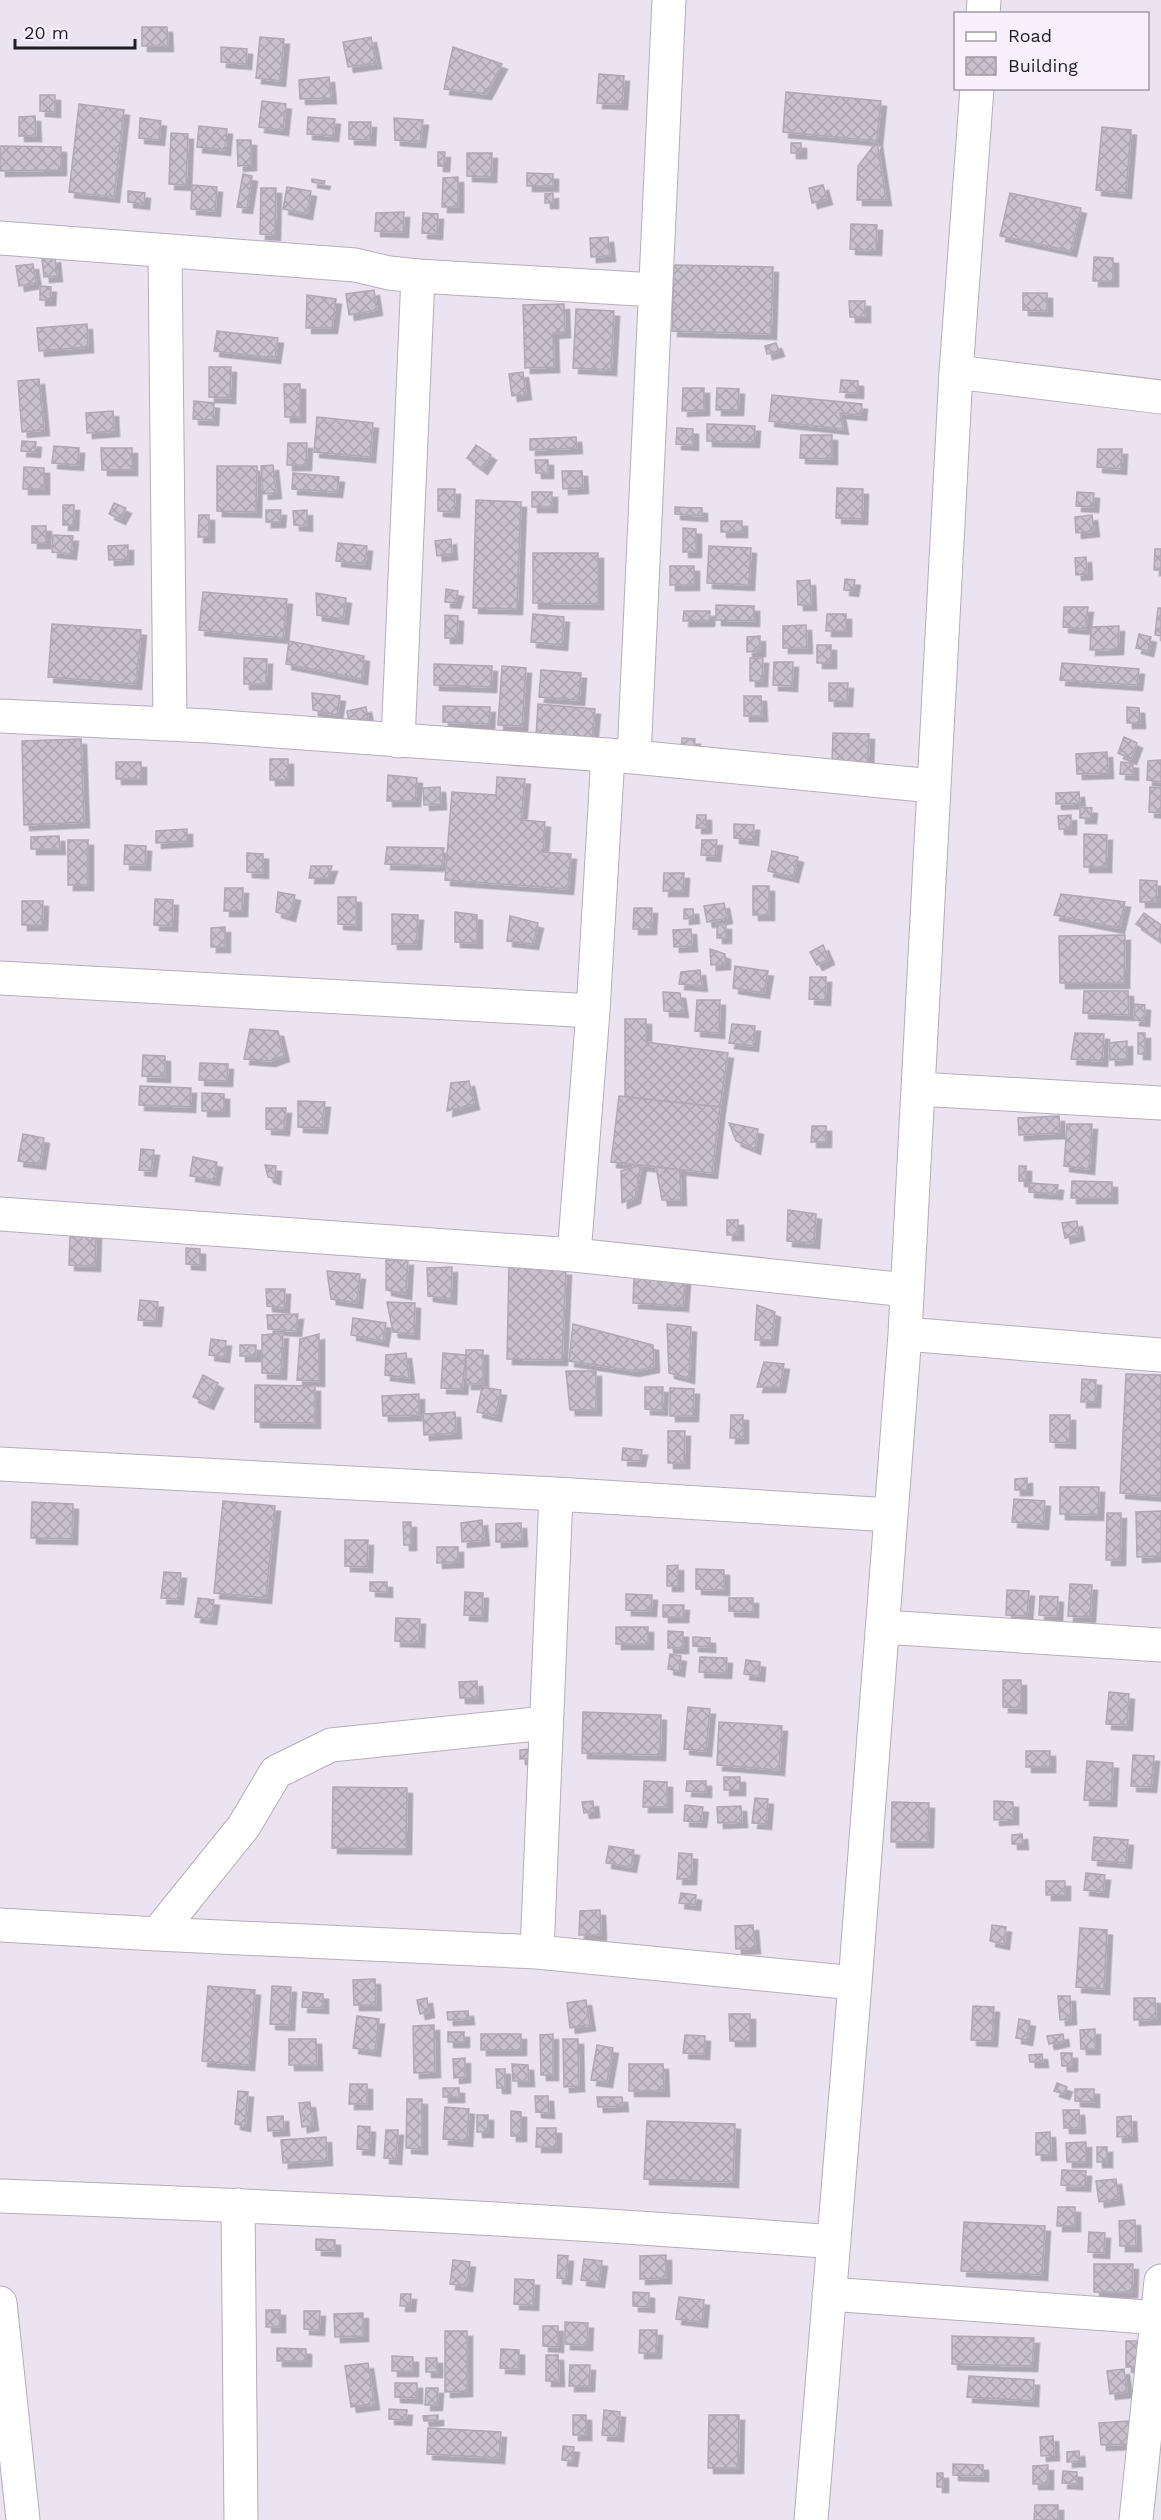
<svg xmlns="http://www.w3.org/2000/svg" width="1161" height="2520" font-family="'Work Sans',sans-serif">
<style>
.building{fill:url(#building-cross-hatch);stroke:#b0a8b4;stroke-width:1.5;filter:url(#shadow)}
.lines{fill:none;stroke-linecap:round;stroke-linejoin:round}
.street-casing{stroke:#b5aeb9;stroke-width:35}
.primary-casing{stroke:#b5aeb9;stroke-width:35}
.street{stroke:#fff;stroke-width:33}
.primary{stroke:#fff;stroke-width:33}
</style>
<defs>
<pattern id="building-cross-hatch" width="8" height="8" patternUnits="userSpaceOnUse" patternTransform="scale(1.5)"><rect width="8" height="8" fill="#c8c1cd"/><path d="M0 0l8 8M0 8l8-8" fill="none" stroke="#aca5b0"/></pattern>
<filter id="shadow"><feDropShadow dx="5.5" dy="5.5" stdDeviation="0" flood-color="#0004"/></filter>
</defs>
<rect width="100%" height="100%" fill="#ebe3f0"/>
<path class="building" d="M142,27h25l1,19h-26z
M260,37l24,2 -4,42 -24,-3z
M371,37l5,26 -28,4 -5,-25z
M221,47l26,2 -1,15 -25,-2z
M453,47l49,17 -16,30 -42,-5z
M599,74l25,2 -2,28 -25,-1z
M329,77l2,21 -31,1 -1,-19z
M786,92l95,9 -4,40 -94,-9z
M40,95h15v17l-15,-1z
M262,101l24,3 -3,26 -24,-3z
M79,104l45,6 -10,87 -45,-5z
M35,116l1,20h-17v-19z
M308,117l27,2 -2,17 -26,-2z
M140,118l21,3 -2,19 -20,-2z
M394,118l29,2 -3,22 -25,-2z
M349,122h22l-1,18 -21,-1z
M199,126l28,3 -2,21 -28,-3z
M1102,127l29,3 -5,63 -30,-3z
M171,133l17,1 -2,51 -17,-1z
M237,140h14v25l-13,1z
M877,141l9,59h-29l1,-34z
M791,143h10v10h-10z
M0,146l61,1v23l-61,1z
M438,152h7l-1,14h-6z
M467,153h25l-1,24 -24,-1z
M527,173l26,1v12h-26z
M243,174l9,2 -5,32 -10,-1z
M458,177v30h-16l1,-29z
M312,179l13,2 -1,3 -12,-2z
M192,185l25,2 -2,24 -24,-2z
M823,185l4,14 -15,4 -3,-15z
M287,187l24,4 -4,23 -24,-5z
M261,188h15l-1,47 -15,-1z
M128,191l17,2 -1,11 -16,-2z
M553,193v10h-8v-9z
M1010,193l71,15 -10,43 -71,-15z
M404,212l-1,20 -28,-1 1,-18z
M423,213l15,1 -1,20 -15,-1z
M851,224l26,1 -1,25 -26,-1z
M608,237l2,19 -19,1 -1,-19z
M55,257l2,19 -13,1 -2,-18z
M1094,257l19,1v23h-20z
M33,264l3,19 -17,3 -3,-20z
M674,265l99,2 -2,67 -99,-3z
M40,286l11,1 -1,13h-10z
M374,290l3,20 -28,5 -3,-21z
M1023,293h24v18l-24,-1z
M307,295l29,4 -4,29h-26z
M849,301h16v16h-15z
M564,304l1,28 -12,1 1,34 -29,1 -2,-63z
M576,309l38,2 -3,59 -38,-2z
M87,324l1,23 -49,4 -2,-23z
M217,331l61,7 -3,20 -61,-7z
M776,343l3,8 -12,3 -2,-8z
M209,367h22l-1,31 -21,-1z
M523,372l3,22 -14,2 -3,-22z
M39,379l5,51 -22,2 -4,-51z
M841,380l17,1v12l-18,-1z
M284,384h16v33h-15z
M683,388h21v22l-22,1z
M717,388l22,1 -1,21h-22z
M772,395l90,9 -1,11 -21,-2 3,16 -74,-8z
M194,401l20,2 -1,17 -20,-1z
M113,411l1,20 -27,2 -1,-20z
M317,417l56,6 -3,34 -56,-5z
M707,424l48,2 -1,16 -47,-1z
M677,428l16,1v16l-17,-1z
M801,435h31v24l-32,-1z
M576,437l1,11 -47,2v-11z
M22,441l14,1 -1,10 -14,-1z
M288,443h19l-1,22h-19z
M476,445l15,10 -9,14 -15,-11z
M54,446l25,2 -1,17 -26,-2z
M101,448h31v22h-30z
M1098,449h24l-1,20 -24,-2z
M535,460h13v13h-12z
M273,465l3,28 -13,1 -2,-28z
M217,466h40l-1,46 -39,-1z
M24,467l20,1v21h-21z
M562,471h20l1,17 -20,1z
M293,473l46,4 -2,15 -45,-3z
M837,488l26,1 -1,30 -26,-1z
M438,489h17l-1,23 -16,-1z
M532,492h20v15h-20z
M1077,492l17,1 -1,14 -17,-1z
M476,500l45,2 -4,107 -44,-1z
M114,503l12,5 -6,11 -11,-5z
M63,505h11l-1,20h-10z
M675,507l27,1v8l-27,-2z
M266,510h15l-1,12h-14z
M307,510v16l-13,-1 -1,-14z
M199,515h10v22h-11z
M1092,515l2,16 -18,2 -1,-16z
M721,521h21v11h-21z
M32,526h14v17h-14z
M683,528l13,1v23h-13z
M53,535l20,1 -2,18 -19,-2z
M451,539l1,15 -15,2 -2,-15z
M338,543l29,3 -2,18 -29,-3z
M128,545v14l-19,1 -1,-14z
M709,546l42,2 -2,37 -42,-2z
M1155,549h6v21h-7z
M533,553h65v51l-65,-1z
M1086,557l1,17 -11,1 -1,-17z
M670,566h24v19h-24z
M845,579l10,1 -2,11 -9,-1z
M810,580l1,25h-13l-1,-24z
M446,589l12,2 -3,12 -10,-1z
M203,592l84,7 -4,39 -84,-8z
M316,593l30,5 -3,21 -26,-4z
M716,605l38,1v15l-38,-1z
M1064,607h24l-3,22 -22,-2z
M1158,608h3v28l-6,-1z
M684,611h26l-1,10h-26z
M533,614l31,3 -2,28 -31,-3z
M827,614h19v17h-20z
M445,615l13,1 -1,22h-12z
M52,624l89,6 -5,54 -88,-7z
M806,625l1,23h-24v-22z
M1119,626l-1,23 -28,1 1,-23z
M1139,634l12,3 -3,14 -12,-3z
M760,636v15l-13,1v-15z
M289,641l75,15 -2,23 -76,-15z
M817,645h14v18h-14z
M244,658l23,1 -1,25h-22z
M750,658h13l-1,23h-12z
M774,662h19l-1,24 -19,-1z
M1062,663l77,6 -2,16 -77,-5z
M434,664l58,2 -1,21 -57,-2z
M502,666l24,2 -4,58 -24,-1z
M541,670l40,3 -2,27 -40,-3z
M829,683h19l-1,18h-18z
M312,693l28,3 -3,19 -24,-5z
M744,696h17l1,20h-18z
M538,704l57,5 -3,31 -56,-4z
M443,706l47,1 -1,17 -46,-2z
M366,707l2,11 -19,4 -2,-11z
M1127,707l12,1 1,15h-13z
M833,733l36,1 -1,31h-36z
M1124,737l13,6 -6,16 -13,-6z
M682,738l13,1 -1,13 -13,-1z
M81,739l3,83 -60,3 -2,-84z
M1107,752l1,21 -31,1 -1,-20z
M270,759h18v21h-18z
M1161,760v22l-14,-2 1,-19z
M116,762h25v17h-25z
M1121,762l12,1v12l-13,-1z
M388,775l29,3 -2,23h-28z
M497,777l28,2 -4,41 24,2 -2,30 28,2 -3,35 -123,-9 7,-88 44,3z
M440,787l1,17 -17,1 -1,-17z
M1150,787l11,1v25l-12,-1z
M1079,792l1,11 -24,1v-11z
M1080,807l12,1 -1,10h-11z
M697,815h9v13h-10z
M1071,815v14h-12l-1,-13z
M734,824l20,1 -1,15 -19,-2z
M187,829v12l-31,2v-12z
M1084,834l23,1 -1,32h-22z
M59,836l1,13h-29v-12z
M68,840h20v45h-20z
M702,840h15l-2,16 -14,-1z
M125,845l21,1 -1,19 -21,-1z
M387,847l57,1 -2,18 -57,-2z
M772,851l26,6 -5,20 -25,-6z
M247,853l16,1v19l-16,-1z
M311,866h21l-4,12h-19z
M664,873h20l-1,18h-20z
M1140,880l17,1 -1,21h-16z
M753,886h16v29h-16z
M225,888h18l-1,23h-18z
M278,892l17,3 -5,21 -14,-4z
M1061,894l64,8 -6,26 -65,-13z
M338,897h18v28l-18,-1z
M155,899l18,1 -1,26 -18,-1z
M22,901h21l-1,24h-20z
M724,903l3,15 -20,4 -3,-16z
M634,908h18l-1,21h-18z
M684,909h9l1,9 -10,1z
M455,912l22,3v28l-22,-1z
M1144,913l17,12 -2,15 -23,-16z
M392,914l26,1 -2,29h-24z
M510,916l28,7 -5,21 -26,-3z
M717,924h9v14h-9z
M225,927v20h-14v-19z
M691,929l1,17 -18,1 -1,-17z
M1125,935l-1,48h-64l-1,-47z
M823,945l6,14 -12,6 -7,-13z
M710,949l15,5v10l-14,1z
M735,966l33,5 -4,22 -31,-5z
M700,970l2,16 -23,-2 2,-12z
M810,977h16l-1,23 -16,-1z
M1084,991h44l1,24 -46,-2z
M663,992l17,1 3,19 -19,-1z
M697,1000h23l-1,33 -24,-2z
M1135,1004l10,1 -1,16 -10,-1z
M625,1019h21v23l82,11 -8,54 -95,-10z
M732,1024l23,2 -2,20 -24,-3z
M250,1029l28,2 6,25 -14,5 -26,-2z
M1075,1033l29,1 -2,27 -31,-2z
M1138,1033h7v21h-7z
M1127,1041v18l-17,1 -1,-17z
M143,1055l22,1v21l-23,-1z
M200,1063l28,1 -1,17 -28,-1z
M469,1081l5,23 -27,7 4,-28z
M140,1086l51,2 -1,19 -51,-2z
M202,1093l22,1v17h-22z
M619,1096l101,11 -8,66 -101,-11z
M298,1101l27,1 -3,26 -24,-1z
M266,1108h20l-2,22 -18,-1z
M1059,1116l1,17 -41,2 -1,-17z
M729,1123l29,6 -3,20 -19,-8z
M1067,1124h25l-3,45 -25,-3z
M812,1126h14v16h-15z
M23,1134l21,4 -4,26 -22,-3z
M141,1149l13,1 -3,21 -12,-1z
M193,1157l24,5 -3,18 -24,-4z
M265,1165l11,1 -1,13 -7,-2z
M641,1165l-6,33 -13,5 -1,-32z
M1019,1166h7v15h-7z
M656,1167l24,3 1,30h-19z
M1072,1181l40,1v16h-41z
M1029,1183l29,2 -1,9 -28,-2z
M788,1210l28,4 -2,29 -27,-2z
M727,1220h11v15h-11z
M1077,1221l2,14 -14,3 -3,-15z
M70,1233h26l-1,33 -26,-1z
M186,1248l14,1v16l-14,-1z
M386,1260h22l-2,34 -20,-4z
M509,1265l57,5 -4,90 -55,-1z
M452,1267l-1,32 -23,-3 -1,-28z
M327,1271l33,3 -3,29 -26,-4z
M634,1277l51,2 -2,27 -50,-3z
M266,1289h19l-1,19 -17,-2z
M140,1300l18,2 -2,19 -18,-1z
M387,1302l28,1 -1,31 -21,-2z
M757,1305l18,7 -3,28h-17z
M298,1314l-2,17 -28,-2 -1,-14z
M353,1318l33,5 -3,18 -32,-6z
M573,1324l80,21 1,22 -20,4 -65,-10z
M667,1324l24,3 -2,51 -20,-5z
M283,1333l-2,41 -19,-1v-38z
M319,1334v47l-22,-1 3,-41z
M211,1339l15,2 -2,16 -15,-2z
M240,1345h16v11h-16z
M466,1350h17v34h-17z
M406,1353l3,25 -24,-3 1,-20z
M443,1353l23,2 -4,34 -21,-1z
M764,1362l20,2 -4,23h-23z
M566,1371h30v39h-26z
M1126,1374l35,1v121l-41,-3z
M203,1375l15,8 -10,21 -15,-7z
M1082,1379l14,1 -1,22h-14z
M255,1385l60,1v37l-60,-1z
M482,1387l19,3 -5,26 -19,-4z
M645,1387h18l-1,23 -17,-1z
M670,1388l24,1 -1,27h-23z
M419,1394v21l-36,1 -1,-20z
M455,1412l1,21 -32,2 -1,-21z
M731,1415h12v23h-13z
M1050,1415h20v28l-20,-1z
M668,1431h17l-1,32h-16z
M623,1448l19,2 -2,11 -18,-1z
M1027,1478v12h-12v-11z
M1060,1487h39l-1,28 -38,-1z
M1014,1499l31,2 -2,23 -31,-2z
M223,1501l52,5 -9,92 -52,-5z
M32,1502l41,2 -1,35 -41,-1z
M1161,1511v45l-24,1 -1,-45z
M1107,1513h14l-1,47h-14z
M482,1520l2,20 -22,2 -1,-19z
M403,1522h8v23h-7z
M521,1523l1,18 -26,1v-18z
M345,1540h23l-1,27 -22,-1z
M437,1547h21v15l-21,1z
M678,1565v21h-11v-20z
M696,1569l28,1v20l-28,-1z
M164,1572l17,1 -3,26 -17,-1z
M370,1582h17v10l-17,-1z
M1070,1584l22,1 -2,32 -22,-1z
M1007,1590l22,1 -2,25 -21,-1z
M465,1592l18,1 -1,23 -18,-1z
M626,1594l26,1 -1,16 -25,-1z
M1040,1596l18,1 -1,19 -18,-1z
M198,1598l16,2 -3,19 -16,-2z
M729,1598h24v14l-24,-1z
M663,1605h21l-1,12h-20z
M396,1618l24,1 -1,23 -24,-1z
M616,1627h32v17h-32z
M668,1631l15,1v16h-15z
M693,1637l17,1v9l-17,-1z
M670,1654l11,2 -2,15 -11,-2z
M700,1657l27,1 -1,15 -27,-1z
M746,1660l14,2 -1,14 -15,-2z
M1003,1680h18v28l-18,-1z
M477,1681l1,17h-18l-1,-16z
M1109,1692l20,2 -2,31 -21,-1z
M688,1707l22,2 -4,42 -22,-2z
M583,1712l78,3 -1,40 -78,-2z
M719,1722l63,4 -3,44 -62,-5z
M542,1748v10l-22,1v-9z
M1026,1751h24v16h-24z
M1133,1755l21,1 -3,31 -20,-1z
M1087,1761l26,2 -2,38 -27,-1z
M724,1777h16v13h-16z
M644,1781l23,1v25h-24z
M687,1781h19v11l-20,-1z
M333,1787l74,1 -1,61 -74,-1z
M755,1798l13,1 -2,25 -14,-1z
M593,1801l1,11 -10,1 -2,-11z
M994,1801l19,1v17l-19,1z
M892,1802l37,1 -1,39h-37z
M685,1805l18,2 -2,15 -17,-1z
M741,1806l1,16 -24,1 -1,-16z
M1022,1834l1,10h-11v-9z
M1094,1837l34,3 -2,23 -34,-3z
M609,1846l25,4 -3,17 -25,-4z
M679,1853l13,1 -1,25h-14z
M1086,1873l19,2 -2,17 -19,-2z
M1046,1881h19v14h-19z
M681,1893l15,2 -1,10 -16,-2z
M600,1910l1,25h-22l1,-24z
M753,1925l2,23 -19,1 -1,-23z
M992,1925l14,2 -2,17 -14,-3z
M1080,1928l27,2 -3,59 -28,-2z
M375,1979l1,26h-22l-1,-25z
M208,1986l47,4 -6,75 -47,-4z
M272,1986l19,1 -2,38 -19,-1z
M303,1992l20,2v14l-21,-1z
M1058,1996h12l1,23 -11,1z
M427,1998l2,14 -9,2 -3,-14z
M1134,1998h21l1,21 -22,1z
M586,2000l4,25 -20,3 -3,-25z
M973,2006l21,1 -2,34 -21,-1z
M468,2011l1,8 -21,1 -1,-8z
M729,2014h21v27h-20z
M357,2016l22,3 -4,32 -22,-3z
M1019,2019l11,2 -3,19 -11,-2z
M434,2025l1,47 -21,1 -1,-47z
M1095,2029v20h-14l-1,-19z
M448,2032h16v10h-16z
M481,2034h40v16h-40z
M553,2034v41h-12l-1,-40z
M1063,2034l1,7 -15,3 -2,-8z
M685,2035l20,1 -1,18 -21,-1z
M289,2039h27l1,26h-28z
M563,2039h15l1,47 -15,1z
M597,2045l16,3 -6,34 -16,-2z
M1061,2053h11v13h-10z
M1042,2054l1,8h-13l-1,-7z
M465,2058v19l-11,1 -1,-19z
M512,2064l16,1 1,16h-16z
M629,2064h34l1,27h-35z
M496,2069h9v19h-8z
M1057,2083l10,4 -3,7 -10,-3z
M350,2084h17v20h-18z
M443,2088h16v9h-16z
M1075,2089h19v13l-19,-1z
M238,2091l10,1 -3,34 -10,-2z
M535,2096h13l1,17 -13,-1z
M597,2097h25l1,9 -25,1z
M407,2099h15v50l-16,-1z
M310,2102l3,23 -11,2 -3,-24z
M445,2107l24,2 -2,32 -24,-2z
M1063,2110h16l1,18h-16z
M511,2111l10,1v24h-10z
M477,2115h11v17h-11z
M283,2116l1,14 -16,1 -1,-14z
M1131,2116l1,20 -15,1v-20z
M647,2121l88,3 -2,58 -89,-3z
M358,2126l12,1 -1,23 -12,-1z
M537,2128h19v19h-20z
M386,2130h12l-2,29 -12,-1z
M1050,2132l1,23h-15v-22z
M326,2137l1,23 -44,3 -2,-23z
M1086,2142v20h-19l-1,-19z
M1097,2147h10v15h-10z
M1062,2170l24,1 -1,15 -24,-1z
M1116,2179l3,20 -20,3 -3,-21z
M1058,2207h17v19h-18z
M1135,2220l1,26h-16l-1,-25z
M964,2222l81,4 -3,49 -81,-4z
M1089,2232l16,1 -1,20 -16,-1z
M316,2239l19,1v11l-19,-1z
M558,2255l10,1 -2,23 -9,-1z
M666,2255v23l-26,1v-23z
M584,2259l18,2 -3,21 -18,-2z
M453,2260l17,2 -3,24 -17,-2z
M1094,2264h39l-1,28h-38z
M515,2279l19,1 -1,25 -19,-1z
M633,2292l16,1v14l-16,-1z
M401,2294h10l-1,12h-10z
M679,2297l25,3 -2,22 -26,-3z
M266,2310h14v17h-14z
M304,2311h16l-1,19 -15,-1z
M363,2313v23l-28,1 -1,-23z
M565,2322l23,1 -1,22 -22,-1z
M543,2326h15v21l-15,-1z
M640,2330h17l-1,23h-17z
M445,2331h22v60l-22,1z
M952,2336l82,2 -2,28 -80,-2z
M1126,2341h13l-1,26h-12z
M277,2348l29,1v12h-29z
M501,2349l18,1v19l-19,-1z
M546,2355h12l1,26h-13z
M392,2356l21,1v14h-21z
M426,2358h11v14h-11z
M368,2363l6,41 -23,3 -6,-41z
M570,2365h20l-1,21h-20z
M1124,2369l3,23 -17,2 -3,-23z
M969,2376l65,4 -1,21 -66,-4z
M395,2383h22v15l-22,-1z
M426,2388h12l-1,17h-12z
M389,2409l18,1 -1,10 -17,-1z
M604,2410l16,2 -2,24 -16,-1z
M438,2415v5l-14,1 -1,-5z
M573,2415h13v20h-13z
M709,2415h30l-1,53h-30z
M1130,2421l1,23 -30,1 -2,-22z
M428,2428l73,4 -2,26 -72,-4z
M1053,2436l1,19 -13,1 -1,-19z
M563,2446l11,1 -2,14 -10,-1z
M1079,2451l1,10 -13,1v-10z
M953,2464l30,1v11l-30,-1z
M1048,2465v19h-15v-18z
M1063,2471l14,1v12l-15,-1z
M937,2473h6v14h-6z
M1035,2505h23v15h-24z"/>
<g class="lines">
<g class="street-casing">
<path id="street" d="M983,14l1,-14
M0,238l355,27 34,8 29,3 -20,465
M165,251l5,473
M418,276l237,14
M956,372l205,25
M0,716l208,10 426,31 299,29
M634,757l35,-757
M0,978l593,33
M918,1089l243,14
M0,1214l574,41 333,35
M574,1255l19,-244 15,-256
M905,1334l256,21
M0,1464l556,30 335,21
M883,1627l278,18
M0,1925l157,9 380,18 318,31
M157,1934l87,-108 32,-54 55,-27 215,-22
M537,1952l19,-458
M0,2196c278,10 556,24 834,46
M238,2205l3,315
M829,2294l332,24
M811,2520l44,-537 50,-649 51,-962 21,-284
M1136,2520l25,-239"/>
</g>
<g class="primary-casing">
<path id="primary" d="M0,2303l23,217"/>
</g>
<use href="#street" class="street"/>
<use href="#primary" class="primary"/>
</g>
<rect x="954" y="12" width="195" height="78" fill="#f8f0fd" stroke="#a29ca5" stroke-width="1.5"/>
<rect x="966" y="32" width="30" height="9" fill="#ffffff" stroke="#a29ca5" stroke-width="1.5"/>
<text x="1008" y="42" font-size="18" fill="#201d22">Road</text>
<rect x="966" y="57" width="30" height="18" fill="url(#building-cross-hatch)" stroke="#a29ca5" stroke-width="1.5"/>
<text x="1008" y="72" font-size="18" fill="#201d22">Building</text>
<path d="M15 39v9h120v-9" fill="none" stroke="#201d22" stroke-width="3"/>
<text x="24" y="39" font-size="18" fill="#201d22" stroke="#f8f0fd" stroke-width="4.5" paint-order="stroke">20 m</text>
</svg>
